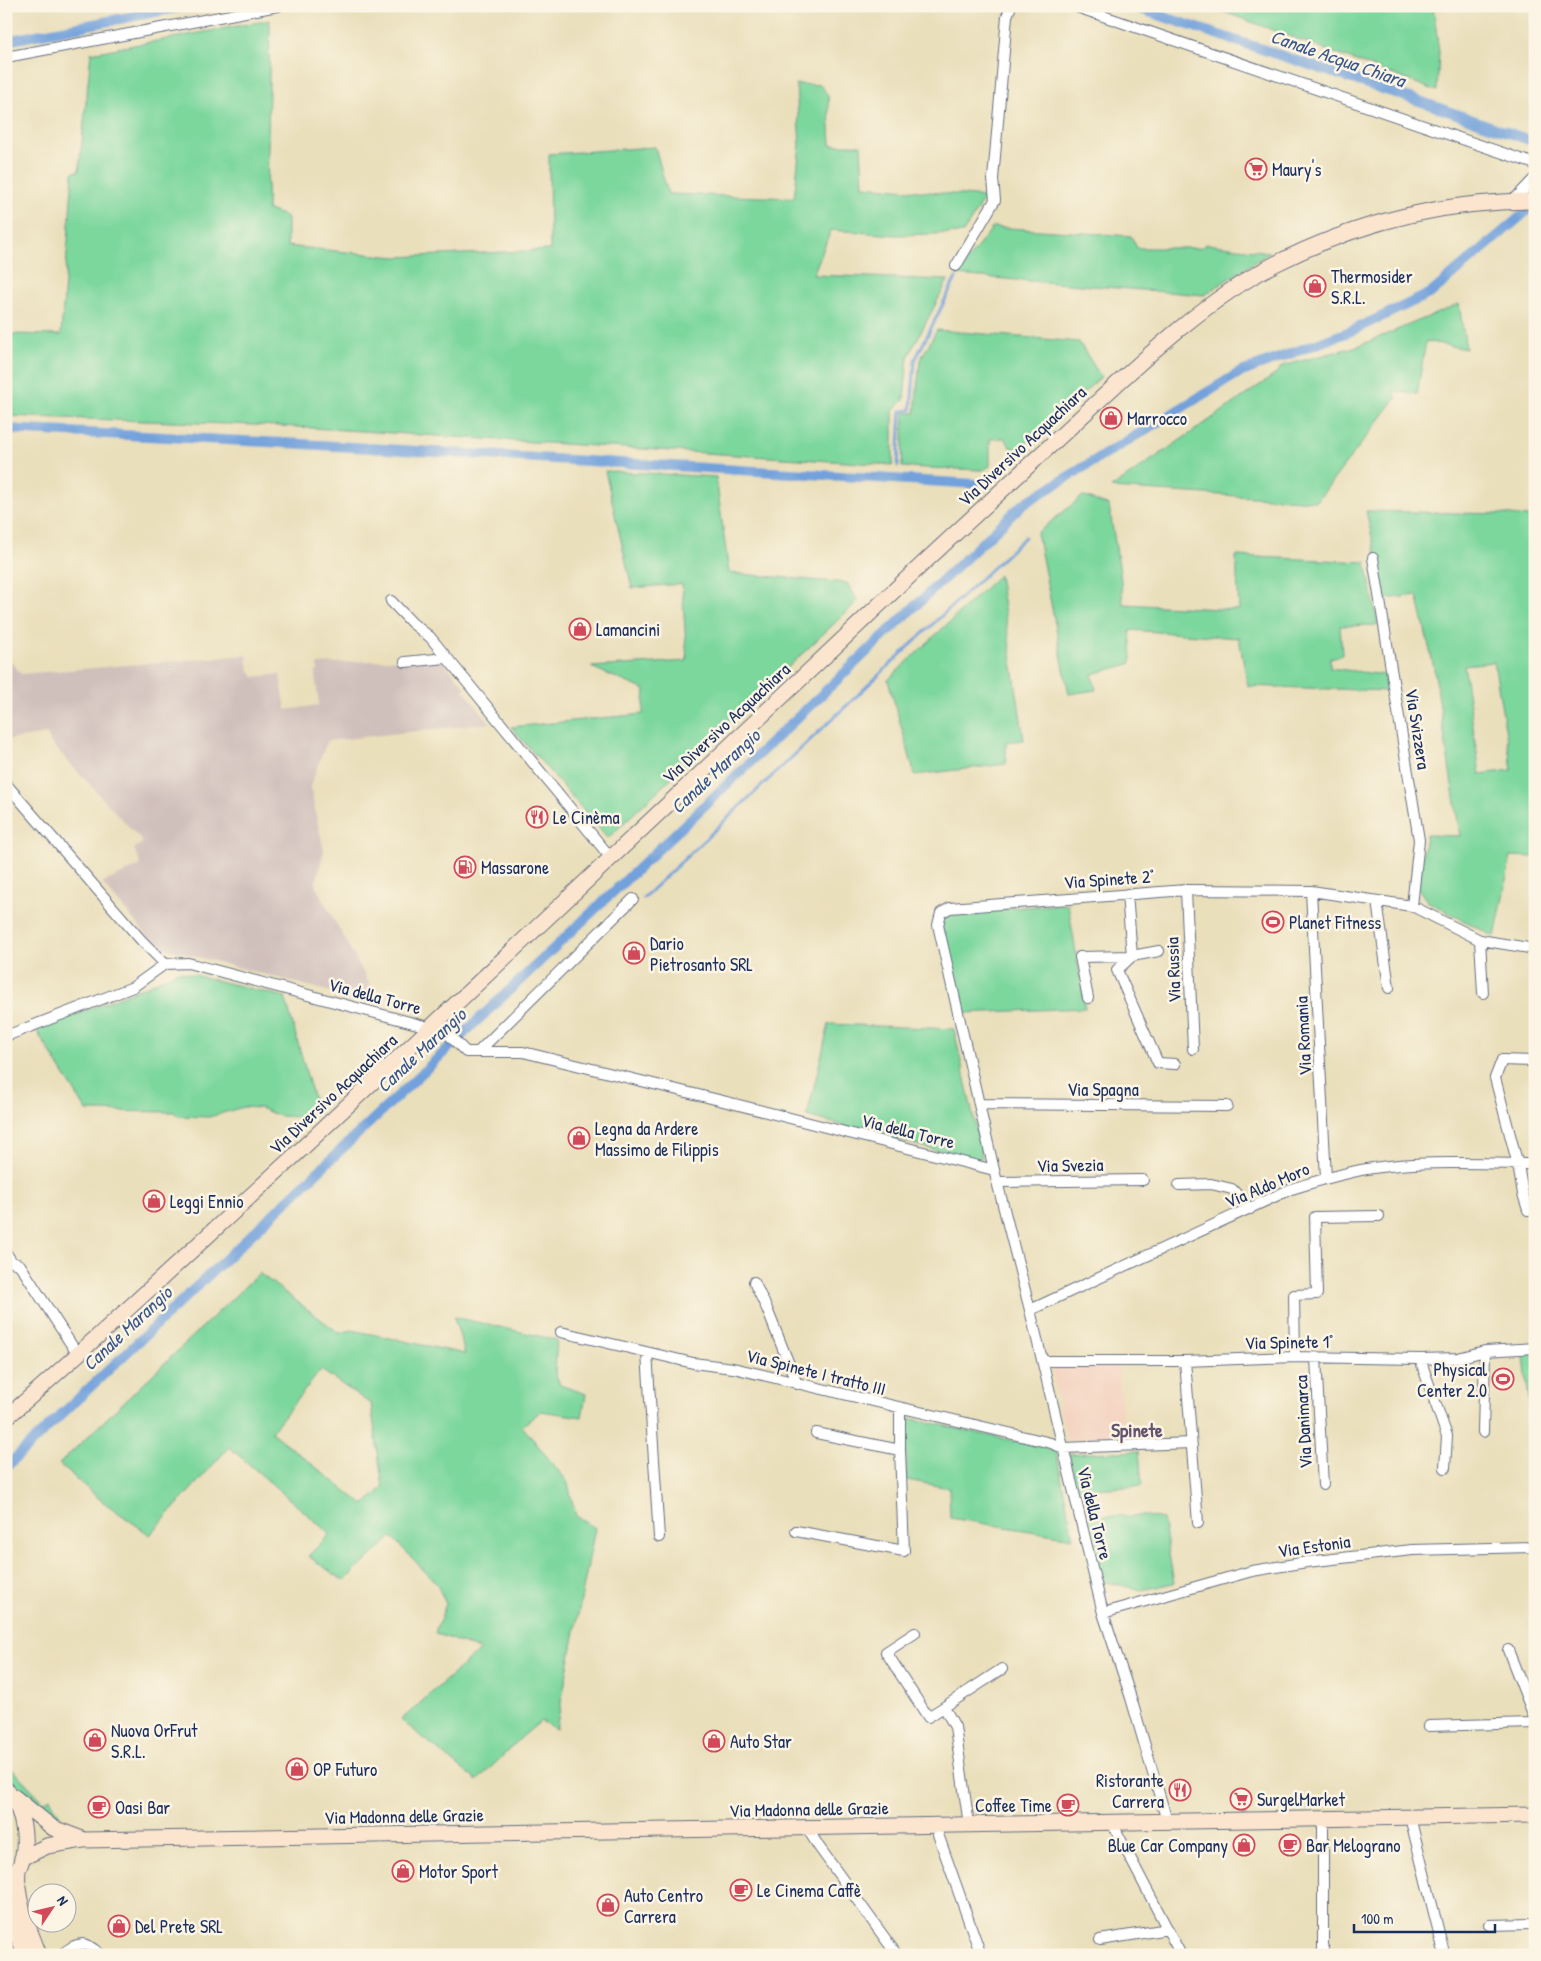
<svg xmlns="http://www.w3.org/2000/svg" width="1541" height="1961" font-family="'Patrick Hand',sans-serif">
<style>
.built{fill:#f4d3c1}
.industrial{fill:#d0c0bc}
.green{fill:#7cd79d;stroke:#4c837e;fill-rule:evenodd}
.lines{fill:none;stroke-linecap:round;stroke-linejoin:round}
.stream{stroke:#72a1db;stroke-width:3}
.canal{stroke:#72a1db;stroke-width:10}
.street-casing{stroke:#636d7f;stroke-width:12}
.secondary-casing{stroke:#636d7f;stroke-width:17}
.street{stroke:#fff;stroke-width:10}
.secondary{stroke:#fbe5cf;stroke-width:15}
.labels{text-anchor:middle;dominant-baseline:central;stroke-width:5;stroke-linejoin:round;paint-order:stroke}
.poi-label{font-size:18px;fill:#1b2f5e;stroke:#fcf5e5;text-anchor:start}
.street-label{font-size:18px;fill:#1b2f5e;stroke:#fcf5e5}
.water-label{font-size:19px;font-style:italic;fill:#39578a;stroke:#fcf5e5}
.neighbourhood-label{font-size:19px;font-weight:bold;fill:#64536e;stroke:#fcf5e5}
</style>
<rect width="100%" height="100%" fill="#fcf5e5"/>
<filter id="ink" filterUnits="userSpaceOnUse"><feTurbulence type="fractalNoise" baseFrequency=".02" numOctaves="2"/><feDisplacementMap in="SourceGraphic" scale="10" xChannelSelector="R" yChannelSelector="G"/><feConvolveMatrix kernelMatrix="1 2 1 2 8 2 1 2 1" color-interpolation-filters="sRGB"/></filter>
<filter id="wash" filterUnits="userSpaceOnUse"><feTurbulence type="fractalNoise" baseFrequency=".0096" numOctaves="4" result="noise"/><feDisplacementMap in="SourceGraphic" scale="20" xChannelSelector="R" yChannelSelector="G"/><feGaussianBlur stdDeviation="1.12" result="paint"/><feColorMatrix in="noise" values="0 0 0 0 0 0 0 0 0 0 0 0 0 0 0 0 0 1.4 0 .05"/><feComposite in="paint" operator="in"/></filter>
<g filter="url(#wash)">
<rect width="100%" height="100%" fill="#eadfbb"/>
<path class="built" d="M1118,1365l6,74 -57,1 -16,-74z"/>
<path class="industrial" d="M6,655l15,19 226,-19 2,17h3l1,5 27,-3 6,36 33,-5 -4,-33 3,-1 -1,-7 88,-5 38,2 23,27 -3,1 27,34 -163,18 -17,46 14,64 -9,34 66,120 -221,-58 -8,-6 -50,-58 39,-18 -7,-16 9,-7 -78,-84 -14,-15 -4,-9 -41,6z"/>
<path class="green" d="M1208,6h225l6,46 -2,39z
M270,20l-3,189 20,8v29l109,11 154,-7 -1,-96 106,-7 13,47 126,4 6,-53 -4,-61 25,1 7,11 3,49h30l2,41 122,11 -22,36 -67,2 -65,-5 -18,45 135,5 -40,77 -4,43 -11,11v54l-612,-39 -275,-10v-82l55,1 12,-163 6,-1 12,-118z
M993,227l138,9 6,12h63l6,-4 64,8 -66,43 -248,-20z
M1459,304l7,45 -40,-8 -9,53 -25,-3 5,6 -80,104 -206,-13 165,-114 6,-8 76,-20z
M937,330l142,12 22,35 -82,73 -9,-3 -5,-9 -15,1v27l-7,4 -81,-3 2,-54h11l5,-53z
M605,471l111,6 13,96 118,10 11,18 -250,237 -97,-111 132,-13 2,-24 -54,-23 96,-6 -5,-77 -50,4z
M1083,496l26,10 11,66 3,32 116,6 -3,-54 130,6 12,63 -38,1 2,29 -12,3v10l55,7 2,16 -139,-5 -9,-48 -109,-8 2,29 -2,5 -38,10 4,16 -27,4 -32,-161z
M1366,511l137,3 32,4v339l-24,-1 -16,81 -68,-36 -9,-13 8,-53 34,1 -26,-168 -17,-73 -31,4zM1494,662l18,108 -32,4 -16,-109z
M999,575l25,165 -18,2v22l-91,11 -27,-95z
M1068,904l17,104 -121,5 -23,-88 10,-13z
M178,971l107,26 29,103 8,2 -16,19 -5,-4 -22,-1 -19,-8 -17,-1 -34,10 -31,-1 -4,-4 -87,-1 -51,-81 111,-44z
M829,1024l125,5 28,128 -5,4 -170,-45z
M259,1273l80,60 13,-3 113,24 -11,-37 103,23 -2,32 5,13 26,9 -4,23 -41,-6 -19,15 45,55 9,35 19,12 -39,201 -15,-8 -18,15 -46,45 -76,-61 79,-70 -45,-17 11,-29 -9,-20 -45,-47 -48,44 -36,-25 22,-22 -101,-87 -79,88 -48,-34 -43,-37zM321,1370l50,34 12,84 -19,17 -93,-73z
M1527,1353h8v83h-2l-9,-78z
M904,1417l152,33 17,88 -123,-20 -1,-30 -42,-8z
M1139,1451l3,35 -66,4 -7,-36z
M1084,1516h62l17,3 11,64 -32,7 -45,-10z
M8,1765l36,37 6,-4 16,29 -2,2 -45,-36 -13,-13v-13z"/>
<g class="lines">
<path class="stream" d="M898,466l3,-55 10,-1 4,-50 41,-82
M897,479v-3
M643,898l382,-361"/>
<path class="canal" d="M1131,6l294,97 110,39
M6,41l180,-35
M6,429l279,14 691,41
M6,1467l1017,-963 216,-131 112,-42 80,-38 96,-82"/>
</g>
</g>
<g filter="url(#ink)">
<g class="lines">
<g class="street-casing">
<path id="street" d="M1074,6l461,158
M6,57l272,-51
M1513,201l22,-23
M956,266l39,-66 -2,-21 14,-163 4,-10
M1373,558l46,282 -7,66
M391,601l21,22 18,14 181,221
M405,662l41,-4
M6,784l135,156 24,24 23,-1 244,65 16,6 18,18h57l208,51 263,67
M1186,890l7,159
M1311,891l15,287
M1377,901l12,87
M1480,940l3,53
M1159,951l-27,5 -15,14 41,93 17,1
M1088,998l-8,-41 52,-1 -5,-62
M6,1036l127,-49 32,-23
M478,1052l155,-153
M1535,1061l-33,-1 -7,18 23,87 5,29 5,16h7
M979,1104l248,2
M997,1182l146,-2
M1179,1185l32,-1 21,5 18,20
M6,1253l6,9 8,3 58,90
M754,1282l13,27 30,75
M1030,1310l261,-121c27,-8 54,-17 82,-21 53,-8 109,-4 162,-4
M561,1332l132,31 40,5 318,75 12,5 128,-5
M647,1353l12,184
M1295,1357l-1,-62 23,-1 -2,-77 64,-1
M1316,1358l7,127
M1420,1359l27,77 -2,32
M1043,1361h142l110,-4 125,2 38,-1 27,-7 50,-3
M1185,1361l13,162
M1483,1432l2,-81
M816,1433l84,17
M796,1531l108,20 -4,-101v-41
M1103,1613l149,-42 55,-9 105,-12 123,-3
M915,1633l-29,19 42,65 16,-10
M1508,1650l27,69
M1429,1726l106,-3
M1410,1817l33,132
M1323,1819v136
M1167,1821l-36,-123 -28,-85 -73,-303 -36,-140 -56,-245 3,-12 9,-5 236,-18 125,1 101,15 68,34 55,9
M1112,1823l69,132
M969,1825l-14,-98 -11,-20 58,-38
M935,1826l46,129
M807,1828l12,19 78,108
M1489,1925l46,-1
M1100,1940l68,-11
M61,1955c18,-14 23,-15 40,0"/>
</g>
<g class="secondary-casing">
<path id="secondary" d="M6,1418c98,-85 192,-174 288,-262 190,-177 378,-356 567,-534 67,-64 136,-127 204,-190 63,-58 134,-129 210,-168 81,-41 169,-63 260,-63
M6,1789c18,20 24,57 12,81l-12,4
M13,1796l40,32 29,11
M22,1858l25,-12 36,-6 1452,-25
M18,1870c-3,30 11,57 21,85
M6,1906l19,49"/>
</g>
<use href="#street" class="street"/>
<use href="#secondary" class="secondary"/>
</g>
</g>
<defs>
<g id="supermarket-ring" transform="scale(1.125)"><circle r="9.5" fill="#fcf5e5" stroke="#d1495b" stroke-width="1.5"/><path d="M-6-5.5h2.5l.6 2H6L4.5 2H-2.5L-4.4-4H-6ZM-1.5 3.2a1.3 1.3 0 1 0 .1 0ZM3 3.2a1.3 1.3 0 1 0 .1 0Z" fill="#d1495b"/></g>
<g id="shop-ring" transform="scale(1.125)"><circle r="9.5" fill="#fcf5e5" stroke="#d1495b" stroke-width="1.5"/><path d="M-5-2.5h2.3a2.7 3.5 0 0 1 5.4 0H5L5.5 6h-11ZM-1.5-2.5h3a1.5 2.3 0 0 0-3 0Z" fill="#d1495b"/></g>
<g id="restaurant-ring" transform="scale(1.125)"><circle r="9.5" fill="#fcf5e5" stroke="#d1495b" stroke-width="1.5"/><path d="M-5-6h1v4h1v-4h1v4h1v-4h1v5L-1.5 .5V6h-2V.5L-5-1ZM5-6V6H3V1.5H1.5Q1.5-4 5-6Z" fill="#d1495b"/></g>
<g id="fuel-ring" transform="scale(1.125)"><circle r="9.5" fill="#fcf5e5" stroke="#d1495b" stroke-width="1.5"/><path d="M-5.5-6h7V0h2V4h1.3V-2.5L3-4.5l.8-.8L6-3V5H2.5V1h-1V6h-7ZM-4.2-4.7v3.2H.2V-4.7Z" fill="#d1495b"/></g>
<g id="stadium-ring" transform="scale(1.125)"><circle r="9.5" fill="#fcf5e5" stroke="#d1495b" stroke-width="1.5"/><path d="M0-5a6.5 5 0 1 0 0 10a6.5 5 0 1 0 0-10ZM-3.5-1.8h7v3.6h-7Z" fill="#d1495b"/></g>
<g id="cafe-ring" transform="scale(1.125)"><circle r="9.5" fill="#fcf5e5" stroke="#d1495b" stroke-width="1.5"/><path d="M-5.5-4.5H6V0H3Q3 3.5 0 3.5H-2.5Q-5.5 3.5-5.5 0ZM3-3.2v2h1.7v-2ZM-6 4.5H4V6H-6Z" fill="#d1495b"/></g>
</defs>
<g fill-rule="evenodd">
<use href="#supermarket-ring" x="1256" y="169"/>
<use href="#shop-ring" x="1315" y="286"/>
<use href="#shop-ring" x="1111" y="418"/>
<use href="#shop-ring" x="580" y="629"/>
<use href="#restaurant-ring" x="537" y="817"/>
<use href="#fuel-ring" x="465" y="867"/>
<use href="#stadium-ring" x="1273" y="922"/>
<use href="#shop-ring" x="634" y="953"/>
<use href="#shop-ring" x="579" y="1138"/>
<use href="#shop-ring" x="154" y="1201"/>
<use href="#stadium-ring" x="1503" y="1379"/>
<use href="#shop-ring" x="95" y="1740"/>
<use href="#shop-ring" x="714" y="1741"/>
<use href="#shop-ring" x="297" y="1769"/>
<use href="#restaurant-ring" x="1180" y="1790"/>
<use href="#supermarket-ring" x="1241" y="1799"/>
<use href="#cafe-ring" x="1068" y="1805"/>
<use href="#cafe-ring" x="99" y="1807"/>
<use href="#shop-ring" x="1244" y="1845"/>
<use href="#cafe-ring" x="1290" y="1845"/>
<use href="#shop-ring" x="403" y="1871"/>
<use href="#cafe-ring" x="741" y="1890"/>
<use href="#shop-ring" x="608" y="1905"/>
<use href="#shop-ring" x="119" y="1926"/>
</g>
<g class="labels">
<g class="poi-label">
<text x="1272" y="169">Maury's</text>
<text x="1331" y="276">Thermosider<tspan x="1331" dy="21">S.R.L.</tspan></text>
<text x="1127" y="418">Marrocco</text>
<text x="596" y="629">Lamancini</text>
<text x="553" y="817">Le Cinèma</text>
<text x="481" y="867">Massarone</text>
<text x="1289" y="922">Planet Fitness</text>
<text x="650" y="943">Dario<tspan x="650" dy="21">Pietrosanto SRL</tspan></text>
<text x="595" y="1128">Legna da Ardere<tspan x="595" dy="21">Massimo de Filippis</tspan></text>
<text x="170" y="1201">Leggi Ennio</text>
<text x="1487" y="1369" text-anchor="end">Physical<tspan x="1487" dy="21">Center 2.0</tspan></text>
<text x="111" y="1730">Nuova OrFrut<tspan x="111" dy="21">S.R.L.</tspan></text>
<text x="730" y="1741">Auto Star</text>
<text x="313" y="1769">OP Futuro</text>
<text x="1164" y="1780" text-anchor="end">Ristorante<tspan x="1164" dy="21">Carrera</tspan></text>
<text x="1257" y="1799">SurgelMarket</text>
<text x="1052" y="1805" text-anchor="end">Coffee Time</text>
<text x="115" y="1807">Oasi Bar</text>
<text x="1228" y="1845" text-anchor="end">Blue Car Company</text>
<text x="1306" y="1845">Bar Melograno</text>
<text x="419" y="1871">Motor Sport</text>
<text x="757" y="1890">Le Cinema Caffè</text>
<text x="624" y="1895">Auto Centro<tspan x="624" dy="21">Carrera</tspan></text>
<text x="135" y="1926">Del Prete SRL</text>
</g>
<g class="street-label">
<text transform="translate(1022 446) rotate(-43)">Via Diversivo Acquachiara</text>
<text transform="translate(726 723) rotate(-43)">Via Diversivo Acquachiara</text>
<text transform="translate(1418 729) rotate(81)">Via Svizzera</text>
<text transform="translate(1109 879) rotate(-4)">Via Spinete 2°</text>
<text transform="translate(1173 970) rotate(-92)">Via Russia</text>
<text transform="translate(375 996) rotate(15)">Via della Torre</text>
<text transform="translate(1303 1036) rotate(-93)">Via Romania</text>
<text x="1103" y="1089">Via Spagna</text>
<text transform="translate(333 1094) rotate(-43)">Via Diversivo Acquachiara</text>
<text transform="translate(908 1131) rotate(14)">Via della Torre</text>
<text transform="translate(1070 1165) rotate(-1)">Via Svezia</text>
<text transform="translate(1267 1185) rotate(-23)">Via Aldo Moro</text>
<text transform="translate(1289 1342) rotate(-1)">Via Spinete 1°</text>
<text transform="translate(816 1372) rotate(14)">Via Spinete I tratto III</text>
<text transform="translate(1303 1422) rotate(-93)">Via Danimarca</text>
<text transform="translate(1095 1513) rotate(76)">Via della Torre</text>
<text transform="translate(1314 1546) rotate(-8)">Via Estonia</text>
<text transform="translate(809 1809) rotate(-1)">Via Madonna delle Grazie</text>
<text transform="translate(404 1816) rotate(-1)">Via Madonna delle Grazie</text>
</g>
<g class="water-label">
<text transform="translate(1338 58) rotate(19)">Canale Acqua Chiara</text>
<text transform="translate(715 771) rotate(-43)">Canale Marangio</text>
<text transform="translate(421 1050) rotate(-43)">Canale Marangio</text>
<text transform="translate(127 1328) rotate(-43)">Canale Marangio</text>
</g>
<g class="neighbourhood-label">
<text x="1137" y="1430">Spinete</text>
</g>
</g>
<rect width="1541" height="1961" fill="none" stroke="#fcf5e5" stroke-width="25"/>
<g transform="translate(52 1908) rotate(55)"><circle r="24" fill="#fcf5e5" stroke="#a2a6af"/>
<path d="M0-4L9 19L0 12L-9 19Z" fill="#d1495b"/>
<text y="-8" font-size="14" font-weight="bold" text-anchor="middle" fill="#1b2f5e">N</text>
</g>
<path d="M1354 1924v8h141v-8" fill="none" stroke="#1b2f5e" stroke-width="2.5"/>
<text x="1361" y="1924" font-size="15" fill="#1b2f5e" stroke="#fcf5e5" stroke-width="4" paint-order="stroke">100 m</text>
</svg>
